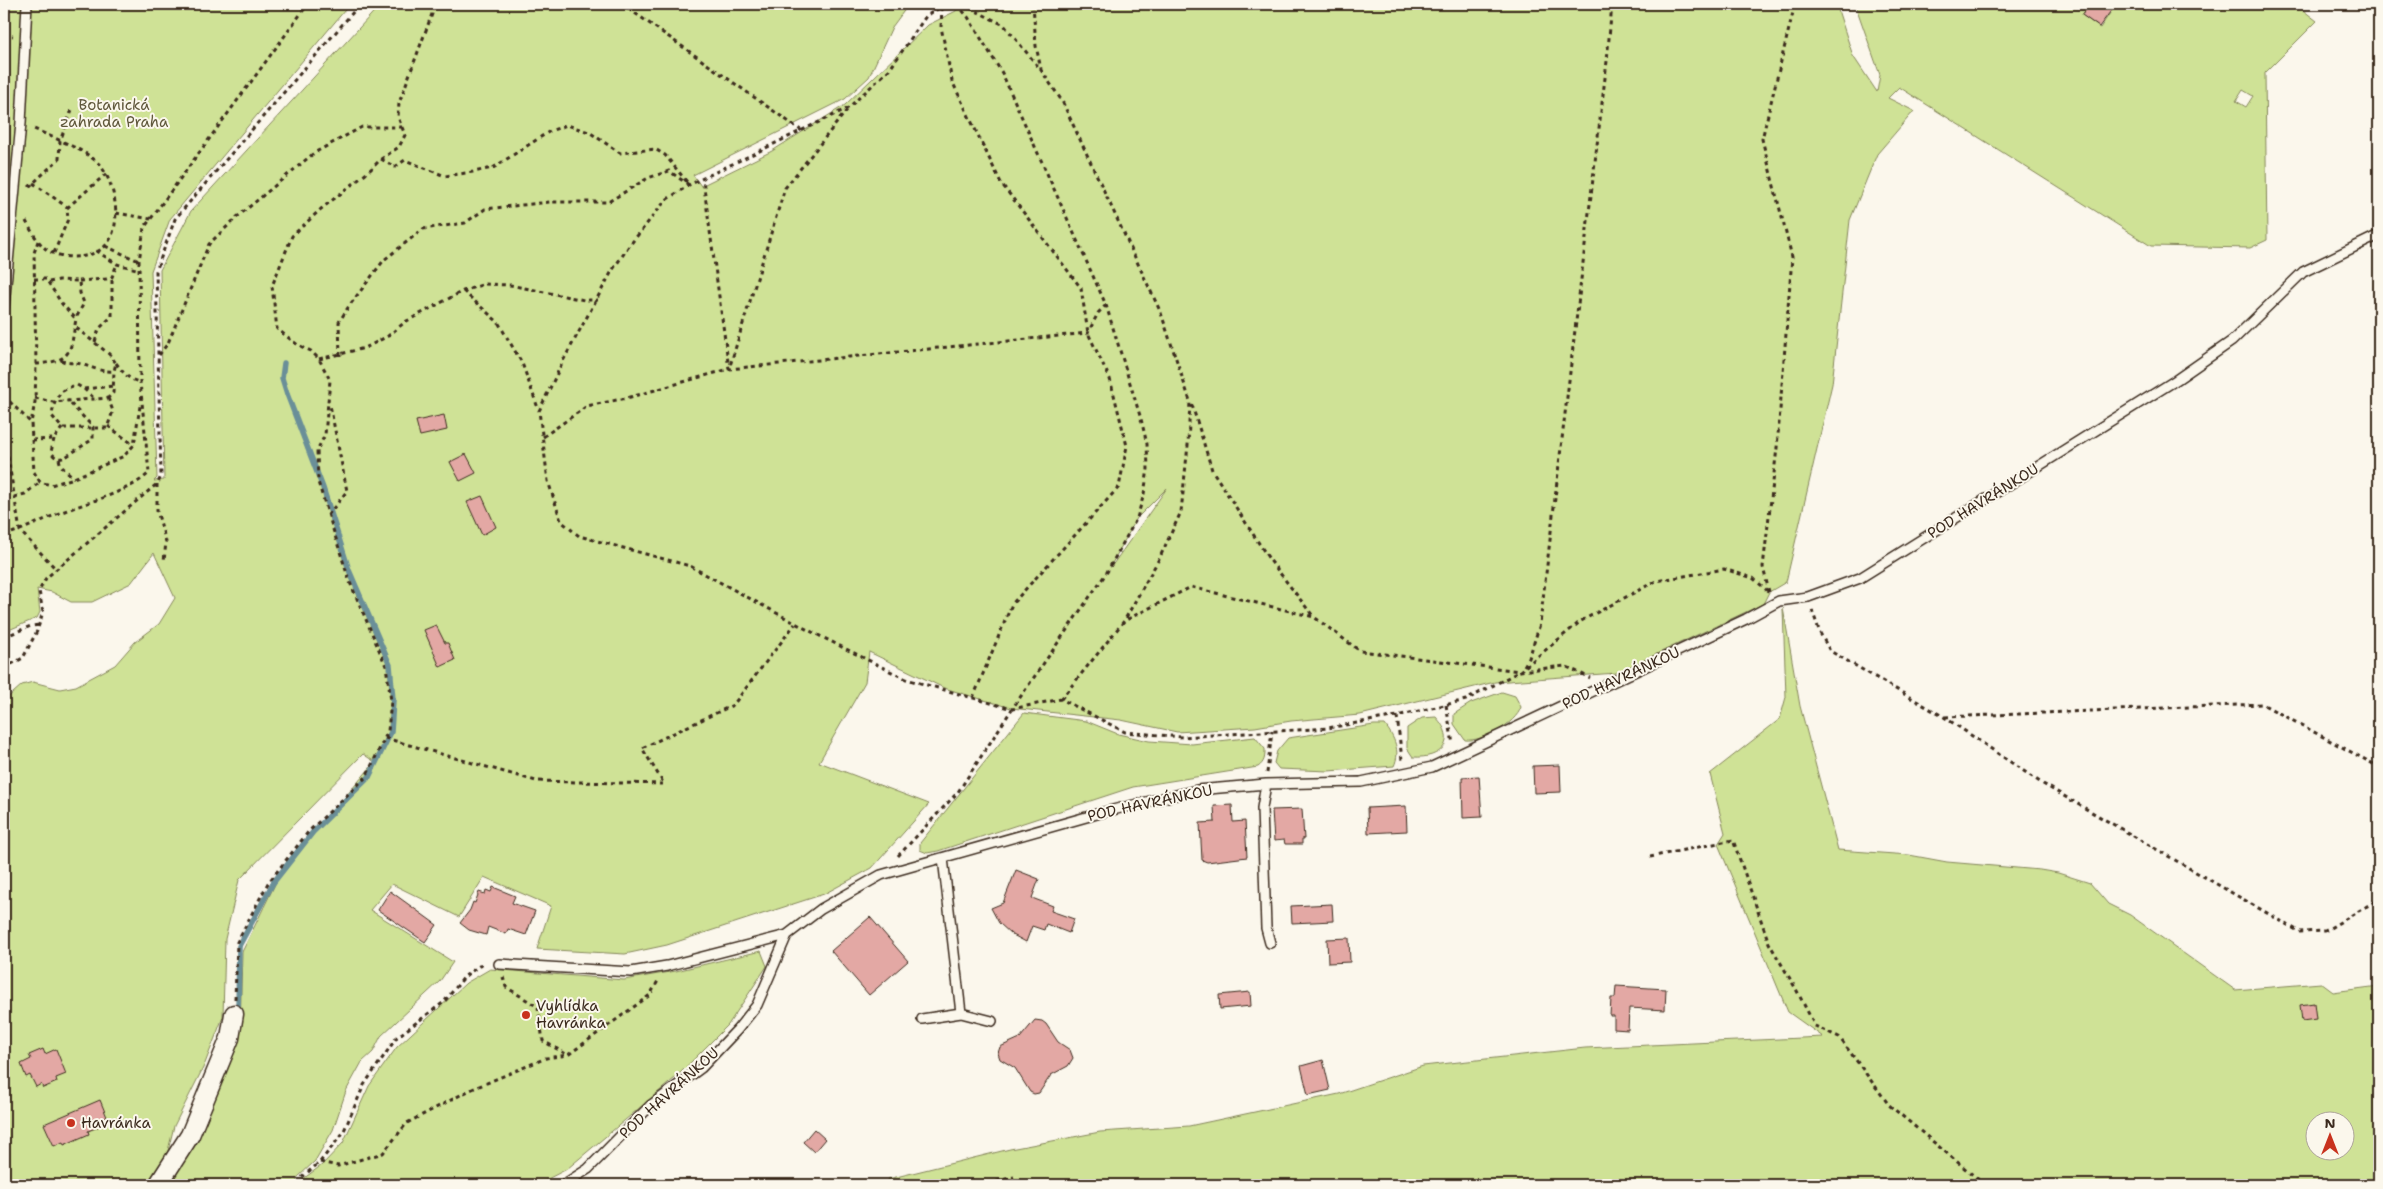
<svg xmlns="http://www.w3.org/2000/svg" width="2383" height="1189" font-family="'Shantell Sans',sans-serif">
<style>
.green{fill:#cfe296;stroke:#85865a;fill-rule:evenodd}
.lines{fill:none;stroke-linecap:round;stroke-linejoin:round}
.stream{stroke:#6a8f98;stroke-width:5.5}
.building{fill:#e3a8a4;stroke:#3b2a1e}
.service-casing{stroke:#3b2a1e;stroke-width:12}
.minor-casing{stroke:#3b2a1e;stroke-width:21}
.path{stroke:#3b2a1e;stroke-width:3;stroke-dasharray:4 4;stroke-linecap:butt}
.service{stroke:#fbf7ec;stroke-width:9}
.minor{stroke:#fbf7ec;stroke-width:18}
.poi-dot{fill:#c8321e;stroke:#fbf7ec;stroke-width:2}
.labels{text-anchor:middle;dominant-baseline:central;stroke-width:4;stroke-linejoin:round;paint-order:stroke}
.park-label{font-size:15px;fill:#60583c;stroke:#fbf7ec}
.street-label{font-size:15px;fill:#3b2a1e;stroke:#fbf7ec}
.poi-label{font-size:15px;fill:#3b2a1e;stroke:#fbf7ec;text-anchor:start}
</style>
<rect width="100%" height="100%" fill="#fbf7ec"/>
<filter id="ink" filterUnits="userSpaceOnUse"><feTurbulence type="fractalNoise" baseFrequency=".02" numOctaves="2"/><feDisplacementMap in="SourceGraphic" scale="10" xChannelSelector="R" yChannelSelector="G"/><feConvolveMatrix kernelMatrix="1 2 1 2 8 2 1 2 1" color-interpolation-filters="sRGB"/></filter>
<g filter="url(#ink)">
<path class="green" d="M4,4h346l-180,215 -19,52 6,207 -3,3 10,-1 -4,-210 31,-59 190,-207h528l-17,23 -23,50 -24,22 -152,76 8,11 71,-35 73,-46 83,-80 28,-14 2,-7h878l17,52 24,36 3,-17 -25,-71h235l-8,11 18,13 16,-24h179l22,17 -52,52 2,167 -17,8 -99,-2 -252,-159 -11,11 26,13 -37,43 -27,66 -18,164 -46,198 -17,10 -6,12 -147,69 -121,9 -135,33 -69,6 -36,6 -78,5 -56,-12 -110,-12 -67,-20 -75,-36 -4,30 -46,80 110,42 -57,64 -48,26 -157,51 -42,9 -88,-5 14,-43 -67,-29 -25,40 -67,-33 -22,26 83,52 -13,19 -59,55 -8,16 -11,10 -16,29 -13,39 -18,31 -18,17v7h-129l30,-52 42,-96 2,-85 39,-80 94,-110 -12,-8 -124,126 -14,59 -2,78 -19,49 -30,60 -8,33 -19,26h-143v-484l18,-16 11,-3 27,7 16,-3 39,-21 20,-23 24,-18 16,-26 -21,-45 -23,30 -39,19h-21l-19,-10 -15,-3 3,23 -3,6 -33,14zM2243,90l10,6 -7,11 -10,-6zM1167,488l-56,79h-1l27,-49z
M1783,608l17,98 38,144 71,5 38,7 93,8 18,3 32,10 18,21 22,11 105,75 86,-7 12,9 46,-6v199h-1488l-3,-6 122,-30 90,-17 89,-6 150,-32 84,-28 162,-18 238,-11 -35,-25 -70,-168 7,-11 -15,-59 70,-55 6,-22zM2316,1122h30v30h-30z
M1502,692l13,4 6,11c-5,17 -39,35 -56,33l-11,-16v-10l17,-11z
M1024,713l62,8 32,13 31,7 43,3 63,-7 10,12c0,8 0,13 -7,18l-125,20 -195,64 -11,2 -7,-3v-7z
M1436,717c22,24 6,42 -23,40l-6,-9v-20l15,-10z
M1374,725h11c9,12 16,26 9,41l-66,5 -49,-2 -5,-6 3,-12 11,-13z
M761,951l6,15 -39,59 -53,53 -108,91 -31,16h-232l-1,-6 19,-14 21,-22 26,-57 28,-39 69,-64 24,-14 134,11 52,-9z"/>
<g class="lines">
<path class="stream" d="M238,1012l1,-66 34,-63 40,-51 56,-55 22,-45 2,-32 -3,-35 -41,-95 -26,-82 -36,-94 -5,-16 2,-15"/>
</g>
<path class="building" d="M2090,4h26l-17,23 -17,-12z
M444,415l3,15 -27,6 -4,-15z
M466,454l10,19 -16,8 -10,-19z
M482,496l14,31 -14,8 -15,-33z
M436,625l9,18h3l7,17 -15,7 -16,-37z
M1560,765l1,27 -27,1 -1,-27z
M1479,776l3,41 -19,1 -1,-41z
M1232,805l1,17 12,-1 2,36 -40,5 -5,-2 -2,-37 15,-1 -1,-16z
M1406,806l1,25 -39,2 -1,-25z
M1302,809l2,30h-2v5h-17l-1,-4 -10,1 -2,-31z
M1016,870l23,9 -7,19 21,8 -2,5 23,8 -5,14 -23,-9 -2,6 -12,-4 -6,16 -15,-8 -12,-11 -8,-15 12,-5z
M493,887l22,9 -3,7 23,8 -9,24 -18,-6 -2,5 -18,-7 -2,8 -17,-5 -9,-7 10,-13 3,-8 2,1 4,-11 6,2 1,-4 5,2z
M390,891l47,34 -12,17 -47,-32z
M1332,904l1,17 -41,2 -1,-17z
M870,917l38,44 -39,34 -38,-44z
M1349,938l1,24 -22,1 -1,-24z
M1616,986l50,3 -1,21 -36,-2 -1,22 -14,-1v-13h-4l1,-18h4z
M1250,992l1,14 -31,3 -1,-14z
M2314,1003l2,16 -14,2 -2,-16z
M1035,1020l7,1 4,3 12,18 12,8 3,8 -5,8 -17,9 -12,18 -5,1 -4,-2 -15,-24 -15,-9 -2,-6 2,-6 20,-9z
M43,1049l2,5 11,-5 10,25 -10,4 1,4 -14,6 -2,-4 -5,3 -6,-12 -4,2 -5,-13 10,-5 -2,-4z
M1323,1060l7,30 -22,5 -7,-29z
M100,1100l7,17 -11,5 2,5 -10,4 1,3 -25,11 -1,-3 -9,4 -10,-22z
M814,1129l11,10 -11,13 -11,-10z"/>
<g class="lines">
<g class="service-casing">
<path id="service" d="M4,306l17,-183 6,-119
M1266,784l-4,24 4,120 4,15
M943,858l18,155
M499,964l132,8 36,-6 120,-31 34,-26 60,-34 223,-63 93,-22 69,-6 95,-2 71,-15 314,-148 33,-18 29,-4 52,-19 316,-198 56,-39 71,-69 76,-37
M922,1019l39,-6 31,8
M563,1185l25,-16 63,-64 50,-37 36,-38 20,-25 30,-70"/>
</g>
<g class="minor-casing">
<path id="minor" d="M158,1185l32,-50 40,-97 4,-24"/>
</g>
<path class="path" d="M622,4l180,127
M946,4l-20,12 -36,53 -42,39 -159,77 -23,15 -37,46 -17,25 -49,90 -24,50 9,70 13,40 18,15 111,30 118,64 98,49 106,30 49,-10 64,33 57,5 146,-9 69,-12 69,-16 54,-29 61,-50 75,-40 68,-12 29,9 16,14
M962,4l42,21 37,45 21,31 99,212 29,88 -2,44 -7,67 -21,45 -36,64
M1033,4l3,42 5,23
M942,7l-1,20 11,54 49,102 80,105 7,45 22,46 17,67 -8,41 -107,117 -39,94
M4,35l9,1
M847,110l-62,78 -56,181 359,-36 10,-20 8,-8
M381,159l14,8 10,-7 40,16 28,-4 20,-4 57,-37 17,-6 22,7 31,21 35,-4 10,6 22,27
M33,183l34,24
M29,187l30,-28 1,-18 13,-34
M67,208l40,-35
M116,213l35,6
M26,221c5,10 14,25 23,30 16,9 41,8 55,-4 21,-19 11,-68 -7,-85 -15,-14 -46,-25 -65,-34
M38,241l-4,12 2,111 -1,38 -4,21 3,49 6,10 11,3 23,-7 50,-22 10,-11 6,-39
M105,246l34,15
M96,251l21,13 23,6
M54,253l14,-34 -1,-11
M34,279h12l16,25 14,15c-6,32 -2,42 -40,45
M79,281l27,-2 6,-2 5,-13
M49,282l10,-2 20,1 1,12 4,10 -8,15
M463,291l35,31 24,41 17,48
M95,342l4,-13 13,-13v-39
M159,355l9,-12 41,-99 27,-26 78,-65 48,-26h40
M340,356l-1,-34 10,-16 35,-46 39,-31 42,-6 20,-14 65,-7h58l40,-24 21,-7 20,14
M319,359l46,-11 23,-12 17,-14 58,-31 22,-7 25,1 74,15h14
M61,360c6,4 13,2 20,4 13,4 20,8 33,7l2,-8 -7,-9 -34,-27
M116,363c7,9 12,17 24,19
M84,389l12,11
M4,396l27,27
M35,398l18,4 55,-4 5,-5 1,-22
M108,398l5,13 -6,17h-45l-10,-12c2,-17 7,-27 25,-31l7,4 30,-3
M1192,405l20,65 57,89 44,57
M108,426l26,19
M4,433l16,98 36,38
M543,437l44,-31 40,-8 102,-29 -26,-189
M54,439l-3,13c3,5 6,7 13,6l29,-19v-12l-26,-27
M32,440l22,-1 8,-11
M59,459l2,7 13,12
M157,484v27l9,31 -2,19
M14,497l11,-3 15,-12
M328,515l19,-24 -17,-86
M4,535c17,-4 30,-11 46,-18 28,-13 78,-23 99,-44l-9,-91 -1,-121 5,-33 164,-224
M1769,592l-6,-25 14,-119 15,-191 -30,-118 33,-135
M1812,610l8,23 10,18 114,66 99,67 257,148 25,-1 54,-32
M4,637l27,-11 8,-1
M1524,666l5,-8 11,-34 67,-563 5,-57
M4,668l19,-10 14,-27 6,-19 -4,-21 7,-13 112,-95 3,-7 -5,-205 19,-52 185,-215
M1061,699l63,-78 67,-34 123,30 46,34 160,20 45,-5 25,12
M1446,705l7,39
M1397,716l5,44
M1945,717l317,-13 117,63
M385,738l151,43 128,3 -22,-36 91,-43 62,-81
M1267,773l5,-42
M898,856l60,-64 54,-83 95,-137 30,-54 7,-24 4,-25 -1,-25 -6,-25 -35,-114 -104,-232 -34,-56 -11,-13
M1650,857l83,-17 36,103 27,46 19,37 24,11 50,68 96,80
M503,977l3,10 32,20 5,34 25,14 82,-60 8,-14
M235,999l2,-57 31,-59 41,-52 57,-54 22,-46 3,-30 -5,-35 -37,-86 -31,-98 -1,-32 8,-15 5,-55 -11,-21 -8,-8 -13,-6 -21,-16 -5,-43 20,-50 29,-27 46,-36 14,-14 18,-12 6,-12 -7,-18 1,-14 33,-89 1,-10
M320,1162l18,4 45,-13 24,-30 63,-33 76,-32 22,-3
M301,1185v-7l19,-16 23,-29 21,-48 33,-48 47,-35 21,-26 14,-10 7,-1
M981,1185l33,-8"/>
<use href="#service" class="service"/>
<use href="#minor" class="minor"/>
</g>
</g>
<g class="poi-dot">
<circle cx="526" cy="1015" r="5"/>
<circle cx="71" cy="1123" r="5"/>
</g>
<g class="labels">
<g class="park-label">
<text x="114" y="105">Botanická<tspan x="114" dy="17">zahrada Praha</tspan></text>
</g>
<g class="street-label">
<text transform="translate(1983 501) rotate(-32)">POD HAVRÁNKOU</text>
<text transform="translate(1621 678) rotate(-25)">POD HAVRÁNKOU</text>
<text transform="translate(1150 803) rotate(-12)">POD HAVRÁNKOU</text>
<text transform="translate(669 1093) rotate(-42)">POD HAVRÁNKOU</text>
</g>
<g class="poi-label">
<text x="536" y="1006">Vyhlídka<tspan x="536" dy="17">Havránka</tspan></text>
<text x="81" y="1123">Havránka</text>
</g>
</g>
<rect width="2383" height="1189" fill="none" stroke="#fbf7ec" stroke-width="20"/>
<rect x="10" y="10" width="2363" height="1169" fill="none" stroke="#3b2a1e" stroke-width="2" filter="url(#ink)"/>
<g transform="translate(2330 1136)"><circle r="24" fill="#fbf7ec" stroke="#aea59a"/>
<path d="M0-4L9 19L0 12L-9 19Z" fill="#c8321e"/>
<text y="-8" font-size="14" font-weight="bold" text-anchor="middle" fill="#3b2a1e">N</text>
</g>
</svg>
